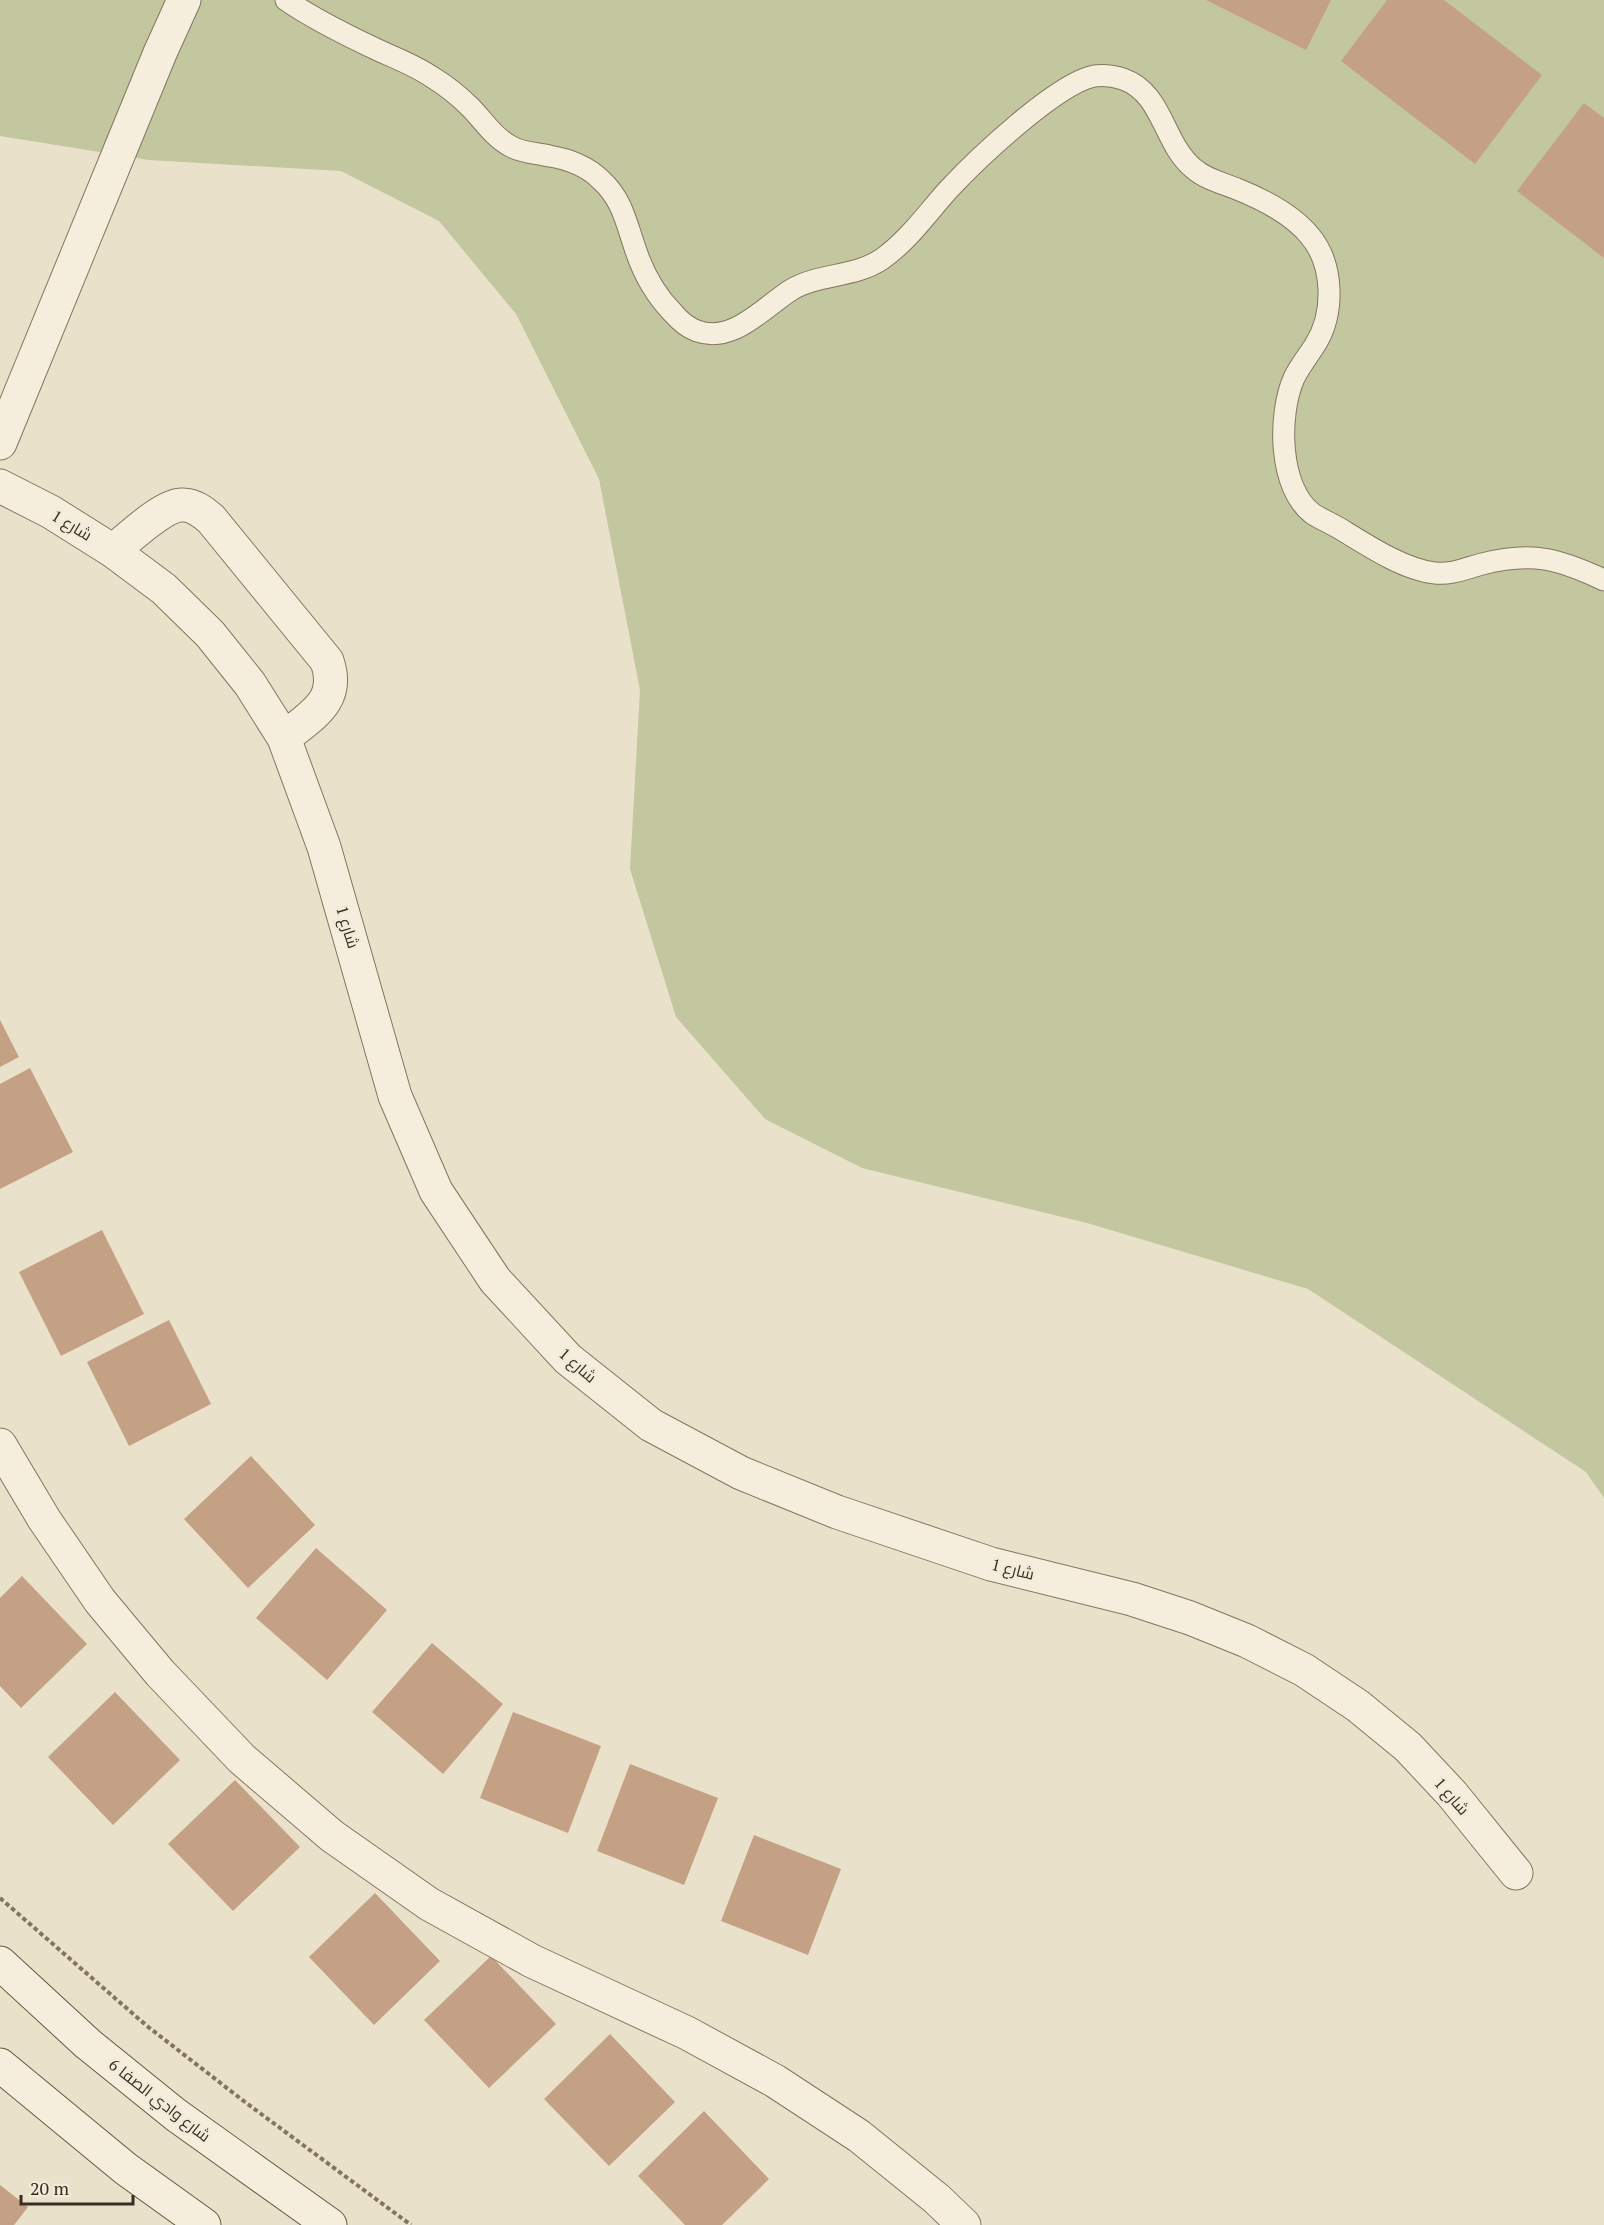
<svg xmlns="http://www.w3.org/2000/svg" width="1604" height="2225" font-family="'PT Serif',Cairo,serif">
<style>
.green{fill:#c2c79f}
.building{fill:#c4a084}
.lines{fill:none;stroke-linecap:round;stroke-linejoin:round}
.lane-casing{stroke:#857460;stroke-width:23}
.street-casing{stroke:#857460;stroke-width:35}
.secondary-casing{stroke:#675643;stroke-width:35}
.path{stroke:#857460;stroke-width:4;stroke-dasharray:4.5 3;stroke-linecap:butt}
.lane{stroke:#f5eedd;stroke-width:21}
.street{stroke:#f5eedd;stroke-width:33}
.secondary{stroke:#f5eedd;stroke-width:33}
.labels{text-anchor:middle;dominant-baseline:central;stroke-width:5;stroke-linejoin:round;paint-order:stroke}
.street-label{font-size:16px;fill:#372d22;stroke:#f2ebd9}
</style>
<rect width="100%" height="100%" fill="#eae1ca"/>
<path class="green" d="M0,0h1604v1498l-18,-26 -278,-183 -221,-66 -225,-55 -97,-49 -89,-102 -46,-148 10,-179 -41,-211 -83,-165 -77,-93 -98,-50 -192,-11 -149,-24z"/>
<path class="building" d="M1206,0h125l-25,50z
M1387,0h57l98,75 -67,89 -134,-103z
M1584,103l20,15v140l-87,-67z
M0,1020l19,37 -19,10z
M30,1068l43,84 -73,37v-105z
M102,1230l42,84 -83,42 -42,-84z
M169,1320l42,84 -82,42 -42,-84z
M251,1456l64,69 -67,63 -64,-69z
M316,1548l71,62 -60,70 -71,-62z
M22,1576l65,68 -66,64 -21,-22v-88z
M432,1643l71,61 -60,70 -71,-62z
M115,1692l65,68 -67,65 -65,-68z
M513,1712l88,34 -33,87 -88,-35z
M630,1764l88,34 -34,87 -87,-34z
M235,1780l65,67 -67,64 -65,-67z
M754,1835l87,34 -33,86 -87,-34z
M375,1893l65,68 -66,64 -65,-68z
M491,1956l65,68 -67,64 -65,-68z
M610,2034l65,68 -66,64 -65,-67z
M704,2111l65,68 -47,46h-37l-47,-49z
M0,2185l28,22 -14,18h-14z"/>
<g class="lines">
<g class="lane-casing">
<path id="lane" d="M286,0c29,20 62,36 94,51 18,8 36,15 52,26 13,8 27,19 38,30 14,14 24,31 42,40 11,6 24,6 37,9 19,3 38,10 52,24 21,19 25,42 34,68 8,25 20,47 39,66 6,7 15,14 23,17 36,13 67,-24 94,-41 28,-17 63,-12 91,-31 27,-19 46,-47 67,-70 28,-30 107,-105 145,-113 9,-1 20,0 29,3 40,14 40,64 70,89 12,11 29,15 44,21 25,10 55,25 73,47 24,29 25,77 5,109 -7,11 -15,21 -21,33 -16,36 -16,110 19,136 8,5 17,9 26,14 26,16 65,42 96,45 16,2 32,-5 47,-9 51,-13 77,-5 122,16"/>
</g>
<g class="street-casing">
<path id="street" d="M0,443l160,-390 24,-53
M0,486l51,26 62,39 51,38 46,45 40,50 34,54 40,109 71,249 41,95 59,89 73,79 83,66 90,48 96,39 154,52 141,35 58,19 57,23 57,29 54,36 50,41 44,47 64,79
M113,551c16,-13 49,-45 68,-46 12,-1 22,7 30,14l116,142c14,40 -15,54 -43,77
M0,1445l44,74 56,82 60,72 82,86 90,77 97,68 103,57 155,72 88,48 84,55 78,63 27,26"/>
</g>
<g class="secondary-casing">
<path id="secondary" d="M0,1963l88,81 88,71 154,110
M0,2065l126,104 78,56"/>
</g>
<path class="path" d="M0,1898l147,128 98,76 166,123"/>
<use href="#lane" class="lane"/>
<use href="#street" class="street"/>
<use href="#secondary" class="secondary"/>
</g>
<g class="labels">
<g class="street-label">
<text transform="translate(72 525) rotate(31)">شارع 1</text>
<text transform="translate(348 927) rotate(73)">شارع 1</text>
<text transform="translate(578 1365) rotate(41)">شارع 1</text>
<text transform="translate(1013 1569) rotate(14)">شارع 1</text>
<text transform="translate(1452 1796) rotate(49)">شارع 1</text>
<text transform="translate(160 2100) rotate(38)">شارع وادي الصفا 6</text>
</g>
</g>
<path d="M21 2195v9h112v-9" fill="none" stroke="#372d22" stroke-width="3"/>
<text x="30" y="2195" font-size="18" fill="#372d22" stroke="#f2ebd9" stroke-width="4.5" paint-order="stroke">20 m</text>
</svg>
